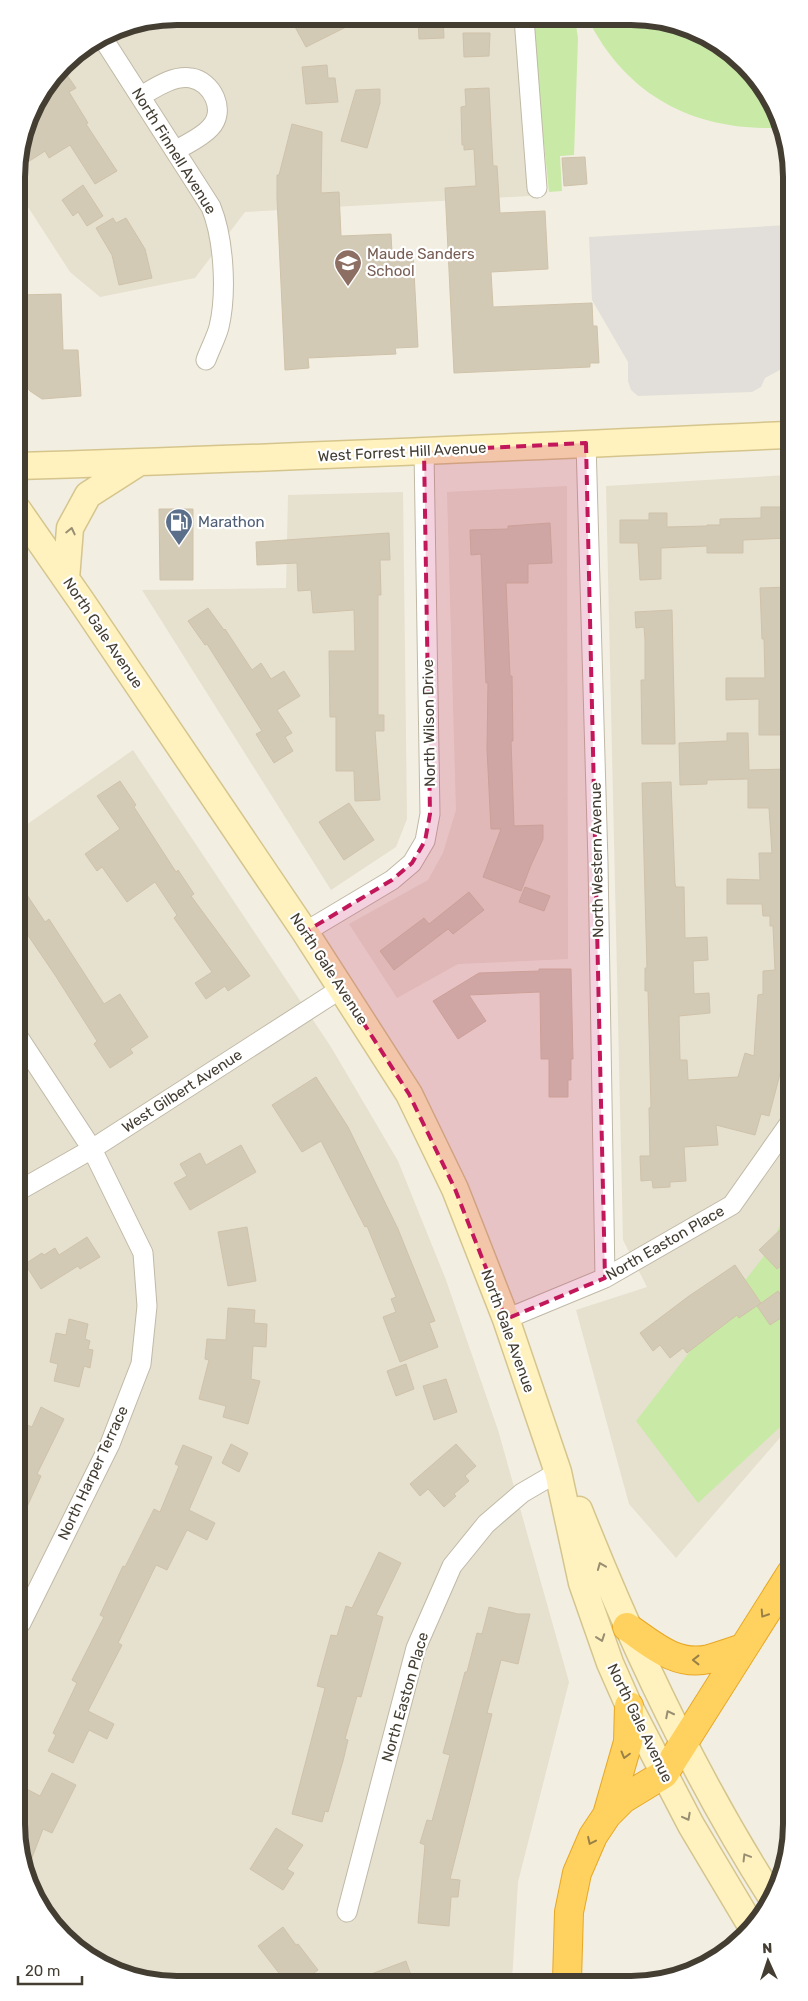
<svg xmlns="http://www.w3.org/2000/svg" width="808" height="2001" font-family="Rubik,sans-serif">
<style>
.residential{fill:#e6e0cf}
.green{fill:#c8eaa6}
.parking{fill:#e2dfda}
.building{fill:#d3cab6;stroke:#cfc2a9}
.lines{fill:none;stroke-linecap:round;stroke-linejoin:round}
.minor-casing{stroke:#c0b9a6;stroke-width:21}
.secondary-casing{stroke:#d5c58d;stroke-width:29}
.motorway-casing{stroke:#e7a826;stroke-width:30}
.minor{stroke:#fff;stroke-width:19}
.secondary{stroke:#fff2be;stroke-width:26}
.motorway{stroke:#ffd15f;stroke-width:28}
.oneway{stroke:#988e71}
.oneway2{stroke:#988046}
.marked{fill:#c2185b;fill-opacity:0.2;stroke:#c2185b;stroke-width:4;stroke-dasharray:10 6;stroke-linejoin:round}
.labels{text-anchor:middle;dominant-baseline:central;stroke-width:4.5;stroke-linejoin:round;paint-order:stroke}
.street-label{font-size:15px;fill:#433d32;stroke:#fff}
.education-label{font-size:15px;fill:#785e54;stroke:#fff;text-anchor:start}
.service-label{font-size:15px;fill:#4e5e75;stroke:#fff;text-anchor:start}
.rim{fill:none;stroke:#433d32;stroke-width:6}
</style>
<rect width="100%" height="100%" fill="#f2eee1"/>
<path class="residential" d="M177,16l347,2 13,170 -8,8 -284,16 -50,66 -95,19 -30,-25 -53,-82v-24l16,-60 38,-50 45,-28z
M787,475l3,951 -114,132 -47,-54 -53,-194 71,-23 -24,-47 -17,-754z
M567,486l1,473 -110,5 -61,34 -48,-74 79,-44 15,-27 13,-43 -9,-318z
M403,492l4,327 -11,28 -65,43 -189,-300 144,-2 2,-93z
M133,750l198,297 67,114 48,119 52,150 71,252 -51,200 -6,98 -366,2 -41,-14 -42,-30 -41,-72 -3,-1036z"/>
<path class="green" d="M531,18l44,1 3,19 -4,117 -14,1 2,35 -13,1z
M588,19h74l75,37 33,40 7,16 -1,16c-84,2 -150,-33 -188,-109z
M790,1199v219l-92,85 -62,-82 135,-174z"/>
<path class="parking" d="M787,225v141l-22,12 -4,9 -9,5 -114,4 -7,-6 -3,-9v-19l-36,-62 -3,-63z"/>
<path class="building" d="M310,17h56l-60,30 -12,-22z
M418,18h25l1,20 -25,1z
M463,33h27l-1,23 -25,1z
M327,65l1,13h7l3,24 -32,2 -4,-37z
M62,68l14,20 -7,4 19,31 -2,1 31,47 -22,13 -25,-39 -21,13 -4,-7 -28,18 16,-63z
M489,88l4,78h4l3,47 45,-2 3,58 -57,3 2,35 99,-4 1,23h4l2,37h-9v4l-136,6 -9,-185 31,-2 -2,-37 -10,1v-5h-2l-1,-38 5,-1 -1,-17z
M380,89v14l-13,45 -26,-7 15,-51z
M292,124l30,8 -1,61 18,-1 2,44 50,-2 1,19 21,-1 5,95 -23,1 1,6 -88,4 1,10 -24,2 -8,-172v-23h2z
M585,157l2,27 -23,2 -2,-28z
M83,185l20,31 -16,10 -9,-14 -5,4 -11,-16z
M113,218l3,5 10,-5 19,31 7,29 -33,7 -7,-30 -16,-27z
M61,294l2,56h15l3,46 -39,3 -12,-8 -13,-17v-79z
M761,507h26l1,31 -45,2v13h-36v-7l-46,2v31l-21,1 -2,-37h-18v-23h29v-7h18v14l40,-1v-1h13v-6l41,-1z
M159,509h34v71h-33z
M550,523l2,40 -24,1v19h-22l4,93h2l1,65h-2l3,85 29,-1v14l-12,26 -10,26 -38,-14 18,-48h-10l-4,-80 1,-66h-2l-5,-129 -10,1 -1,-25 38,-1v-3z
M389,533l1,27h-10l1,35h-3v120h6v16h-9l5,69 -25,1 -1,-30h-18v-54h-6l-1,-66h26l-1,-41 -41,3 -2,-23 -13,1 -1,-28 -40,2 -1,-23z
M788,587v148h-29v-36l-33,1v-22h39l-1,-39h-2l-2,-51z
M208,608l16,22 1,-1 27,41 9,-7 10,16 13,-8 16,25 -23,14 15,23 -7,4 8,14 -19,12 -18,-29 6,-3 -55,-87 -2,1 -17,-24z
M672,610l3,134h-33l-1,-64h4v-40l-1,-13 -8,1 -1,-16z
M727,733h21l1,37 39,-1v87h-4l2,37 3,-1v126l-3,33 -17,65 -8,-2 -6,21 -39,-10 2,20 -34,2 2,34 -16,1v5l-17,1 -1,-8 -11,1 -1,-25h10l-1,-48 2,-1 -3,-116h-3v-23h2l-5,-185 29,-1 4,102 1,3h8l1,51 22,-1 1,23 -15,1 1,33 15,-1 1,20 -31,3 1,44h7l1,20 50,-3 7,-24 9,3 4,-61 5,-1v-23l12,-1 -2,-44h-3v-10h-7l-1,-12h-35v-25l33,1 -1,-27h13l-3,-45h-21v-29l-41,1v4l-27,1 -1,-42 48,-2z
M120,781l16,24 -2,2 42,65 2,-2 16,24 -3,2 59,80 -22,15 -3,-5 -19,13 -11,-16 17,-11 -38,-54 3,-3 -22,-33 -28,20 -25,-35 -5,4 -12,-17 35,-25 -23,-33z
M349,803l25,37 -30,20 -25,-38z
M19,883l26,39 4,-3 55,85 16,-10 28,43 -18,12 3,4 -23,15 -16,-24 3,-3 -42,-66 -30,-44 -6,4z
M525,887l25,9 -6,15 -25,-9z
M469,892l15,18 -31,24 -5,-5 -54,41 -14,-19 44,-33 5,6z
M539,969h32l2,90h-2v21h-3v17h-19v-38h-8l-1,-67 -71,3 17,26 -28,18 -25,-38 46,-28 60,-2z
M316,1077l32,50 50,102 37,92 -6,2 9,24 -38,15 -17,-45 13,-5 -5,-13 5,-2 -29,-71 -2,1 -44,-86 -19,11 -30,-47z
M241,1145l15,27 -66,38 -16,-27 13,-7 -7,-12 20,-11 6,12z
M247,1227l9,54 -28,5 -10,-54z
M782,1228l8,8v22l-13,11 -18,-19z
M87,1237l13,20 -20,12 -2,-3 -37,23 -16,-25 17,-11 2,2 11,-7 4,7z
M735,1265l26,38 -22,15 -2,-3 -50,38 -4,-5 -13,10 -10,-13 -7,6 -13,-18 49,-37z
M778,1291l12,17v4l-20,13 -13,-19z
M228,1308l27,2 -1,13 13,1 -1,23 -13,-1 -2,33 9,2 -12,43 -25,-7 3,-11 -27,-7 10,-39 -4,-1 2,-20 19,1z
M69,1319l19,5 -3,15 5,2 -2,8 5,1 -3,18 -6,-2 -5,21 -25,-6 4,-17 -8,-2 6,-29 10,2z
M406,1364l8,25 -18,7 -9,-25z
M446,1379l11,33 -23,8 -11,-34z
M41,1407l23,12 -27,55 4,2 -20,44 -1,-98 12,5z
M231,1444l17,9 -9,19 -17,-9z
M456,1444l20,22 -11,10 4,5 -15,13 2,2 -12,11 -16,-18 -8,7 -10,-12z
M183,1445l29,12 -23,53 26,13 -8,17 -20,-10 -20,40 -11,-5 -38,78 4,2 -34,66 26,13 -7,15 -18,-9 -16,33 -25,-12 8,-16 -3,-2 24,-50 -5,-3 32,-63 -4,-2 23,-49 2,1 29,-58 6,3 19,-46 -4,-2z
M379,1552l22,11 -25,52 7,2 -22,80 -4,-1 -12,43 3,1 -5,21 -15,51 -3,-1 -3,11 -30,-8 33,-126 -8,-2 14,-51 6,1 9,-30 6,2z
M489,1607l29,7h12l-12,50 -17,-4 -14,53 5,1 -42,165 10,1 -2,17h-7l-2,29 -31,-3 7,-78 -5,-2 7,-23 5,1 18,-66 -7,-2 22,-81h2l10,-39 5,1z
M52,1773l24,12 -24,48 -9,-4 -17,44 -4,-7 -1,-80 19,10z
M276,1828l27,17 -16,24 7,4 -11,17 -33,-21z
M283,1927l13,18 2,-1 20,26 -15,11h-18l-27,-35z
M406,1961l7,20h-55v-2z"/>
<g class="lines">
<g class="minor-casing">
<path id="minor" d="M524,18l13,170
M102,37l109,170c13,32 16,86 8,120 -3,11 -9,22 -13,33
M141,96c14,-8 32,-21 50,-18 21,3 36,33 19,50 -9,10 -24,16 -35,23
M586,443l12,420 7,415
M305,932l87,-52 20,-17 13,-22 5,-27 -6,-363
M19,1038l73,111 51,104 4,53 -6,58 -31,80 -89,179
M20,1190l72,-41 250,-161
M506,1319l99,-41 127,-73 57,-81
M347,1912l69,-264 36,-82 34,-42 36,-31 36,-21"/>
</g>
<g class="secondary-casing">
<path id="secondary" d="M18,466c256,-7 513,-20 769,-31
M18,510l64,92 223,330 104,162 46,95 51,130 52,153 24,111 28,80 19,43 62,119 62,104
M66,579l4,-51 18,-33 50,-32
M579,1510c53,134 115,266 193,388"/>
</g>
<g class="motorway-casing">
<path id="motorway" d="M627,1627c25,17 49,40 82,32 11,-3 22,-7 34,-11
M607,1815l21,-73 1,-36
M567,1980l2,-68 8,-39 16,-37 14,-21 16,-16 41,-25 127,-201"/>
</g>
<use href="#minor" class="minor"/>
<use href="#secondary" class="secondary"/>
<use href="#motorway" class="motorway"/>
</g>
<defs><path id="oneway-chevron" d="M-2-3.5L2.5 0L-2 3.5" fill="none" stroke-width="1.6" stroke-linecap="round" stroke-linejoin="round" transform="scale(1.25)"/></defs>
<g class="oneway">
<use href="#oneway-chevron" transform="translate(71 531) rotate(-77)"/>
<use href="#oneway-chevron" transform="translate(601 1566) rotate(-112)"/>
<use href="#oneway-chevron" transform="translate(601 1638) rotate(70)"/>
<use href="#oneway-chevron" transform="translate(669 1714) rotate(-117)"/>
<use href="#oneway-chevron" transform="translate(687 1817) rotate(62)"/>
<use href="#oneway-chevron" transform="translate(746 1857) rotate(-121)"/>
</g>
<g class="oneway2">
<use href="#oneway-chevron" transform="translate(764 1614) rotate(123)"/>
<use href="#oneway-chevron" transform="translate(696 1660) rotate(-180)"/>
<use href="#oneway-chevron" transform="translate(625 1755) rotate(105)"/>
<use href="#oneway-chevron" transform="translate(591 1841) rotate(115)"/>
</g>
<path class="marked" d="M586,443l19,835 -99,41 -51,-130 -46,-95 -104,-162 87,-52 20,-17 13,-22 5,-27 -6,-363z"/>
<defs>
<g id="school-pin" transform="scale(1.4375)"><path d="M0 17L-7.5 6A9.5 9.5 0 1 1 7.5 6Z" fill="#8d6e63" stroke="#fff"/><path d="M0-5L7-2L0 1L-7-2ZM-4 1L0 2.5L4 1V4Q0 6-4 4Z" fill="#fff"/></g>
<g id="fuel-pin" transform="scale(1.4375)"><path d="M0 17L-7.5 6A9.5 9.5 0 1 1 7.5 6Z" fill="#5c6f8a" stroke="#fff"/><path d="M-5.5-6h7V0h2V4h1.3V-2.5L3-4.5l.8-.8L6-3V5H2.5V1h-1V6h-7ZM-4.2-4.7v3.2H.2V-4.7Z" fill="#fff"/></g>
</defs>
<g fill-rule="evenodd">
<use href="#school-pin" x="348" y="263"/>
<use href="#fuel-pin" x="179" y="522"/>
</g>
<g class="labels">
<g class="street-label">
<text transform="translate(174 151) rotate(58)">North Finnell Avenue</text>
<text transform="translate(402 452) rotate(-3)">West Forrest Hill Avenue</text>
<text transform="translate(103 633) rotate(56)">North Gale Avenue</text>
<text transform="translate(429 723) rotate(-91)">North Wilson Drive</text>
<text transform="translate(597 860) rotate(-91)">North Western Avenue</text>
<text transform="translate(329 969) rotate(57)">North Gale Avenue</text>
<text transform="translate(182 1091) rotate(-33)">West Gilbert Avenue</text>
<text transform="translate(665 1243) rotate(-30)">North Easton Place</text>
<text transform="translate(508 1331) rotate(70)">North Gale Avenue</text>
<text transform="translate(93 1473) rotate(-65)">North Harper Terrace</text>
<text transform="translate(405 1697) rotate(-74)">North Easton Place</text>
<text transform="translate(640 1723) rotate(64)">North Gale Avenue</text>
</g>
<g class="education-label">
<text x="367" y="254">Maude Sanders<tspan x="367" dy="17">School</tspan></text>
</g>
<g class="service-label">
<text x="198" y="522">Marathon</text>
</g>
</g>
<path d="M0 0H808V2001H0ZM177 25H631A152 152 0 0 1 783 177V1824A152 152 0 0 1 631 1976H177A152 152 0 0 1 25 1824V177A152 152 0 0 1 177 25Z" fill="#fff" fill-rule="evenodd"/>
<path class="rim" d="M177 25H631A152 152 0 0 1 783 177V1824A152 152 0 0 1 631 1976H177A152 152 0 0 1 25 1824V177A152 152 0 0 1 177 25Z"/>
<g transform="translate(768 1961) rotate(357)" stroke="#ffffff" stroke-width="4" paint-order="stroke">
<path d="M0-4L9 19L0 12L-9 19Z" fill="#433d32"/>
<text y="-8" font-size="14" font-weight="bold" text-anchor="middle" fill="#433d32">N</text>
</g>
<path d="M18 1976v8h64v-8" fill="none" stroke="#433d32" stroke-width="2.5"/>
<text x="25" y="1976" font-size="15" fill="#433d32" stroke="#ffffff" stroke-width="4" paint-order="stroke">20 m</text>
</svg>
